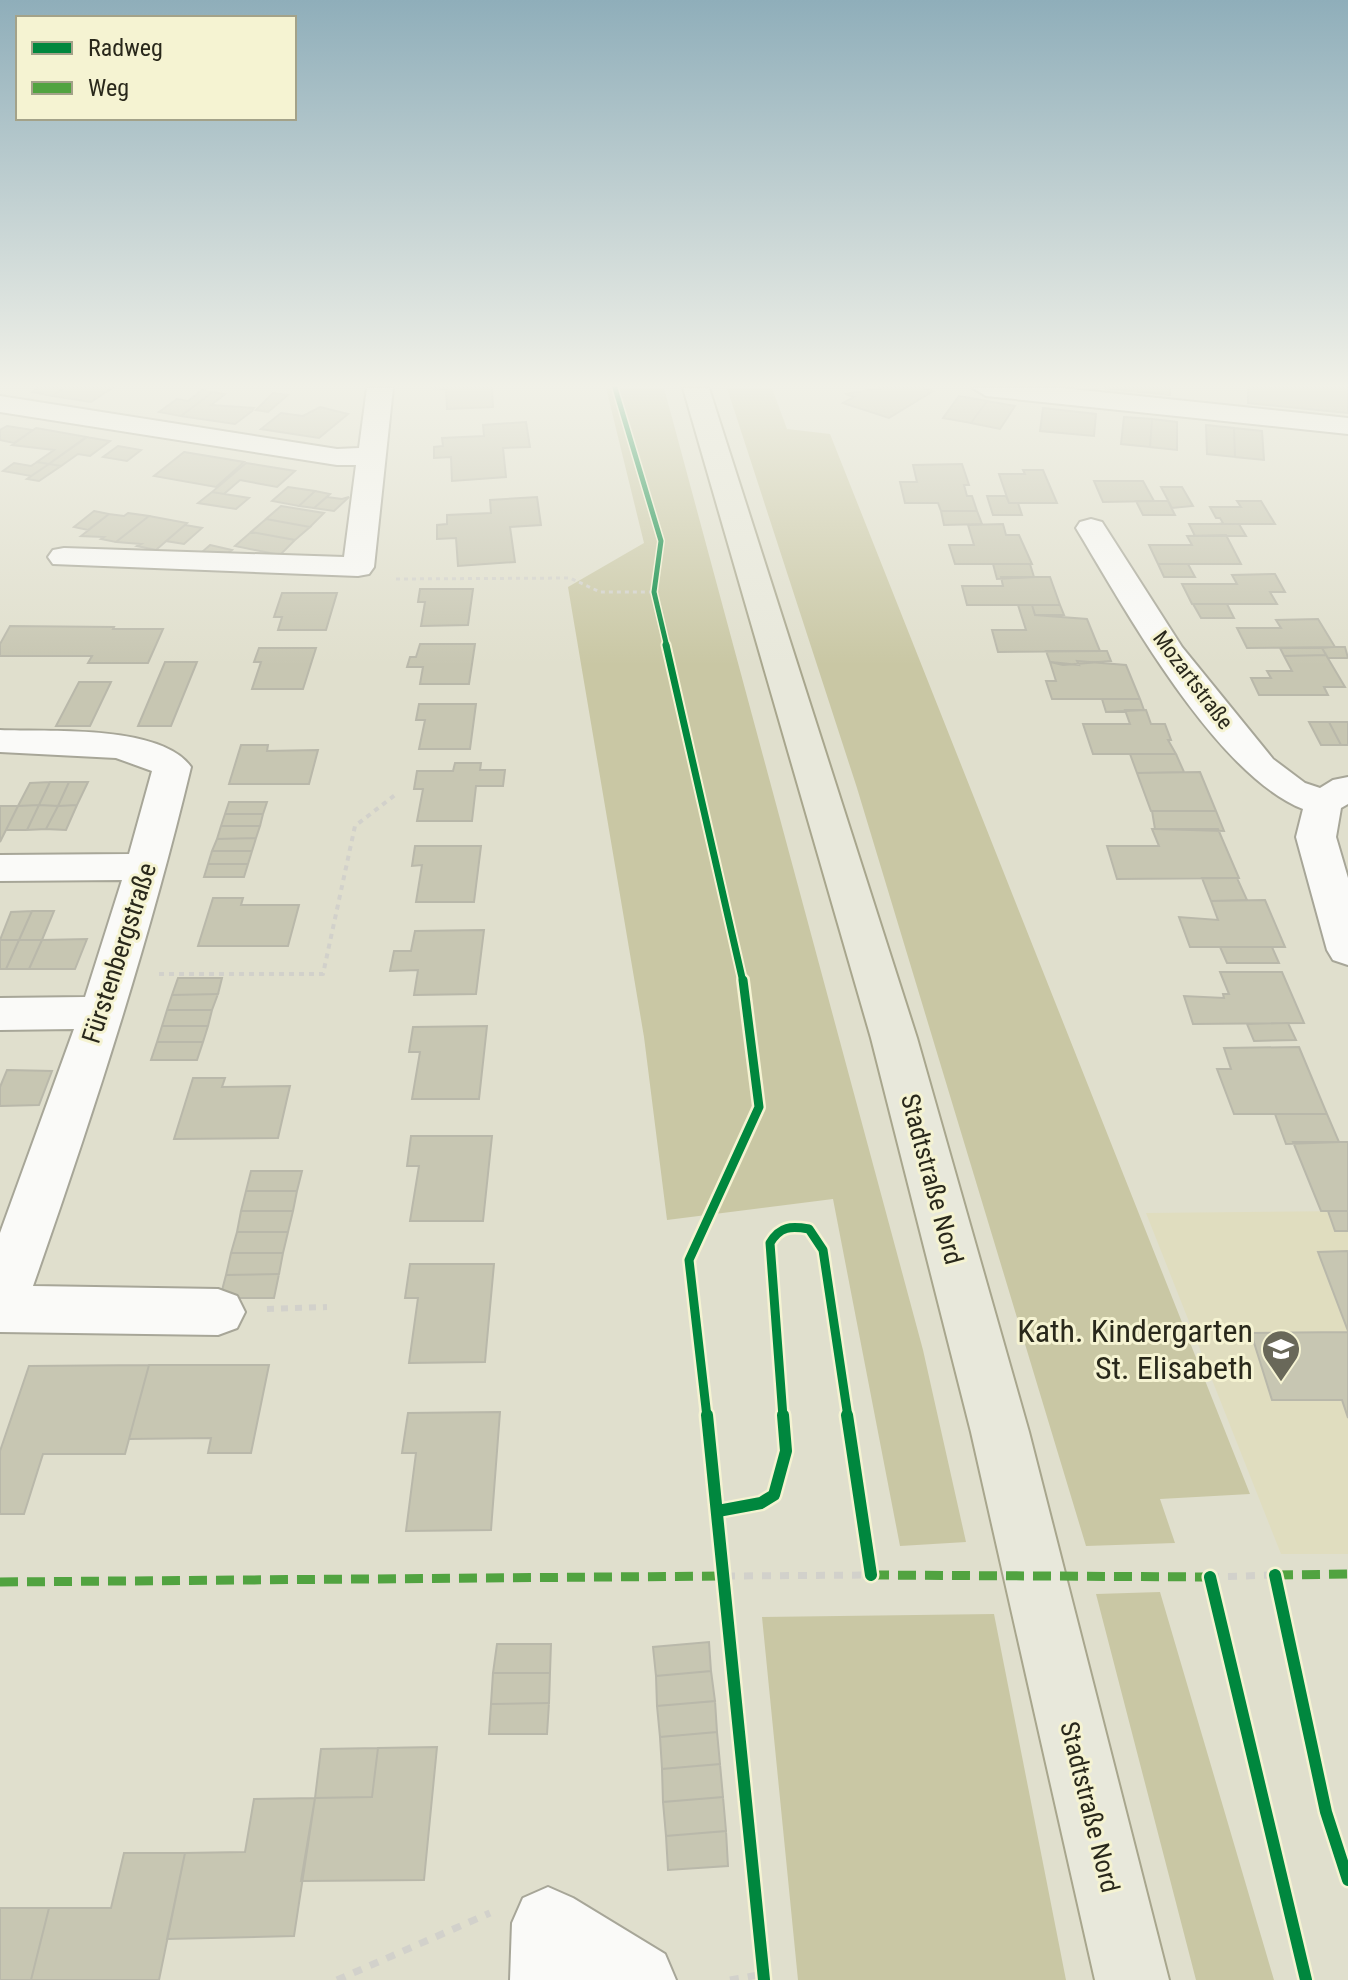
<svg xmlns="http://www.w3.org/2000/svg" width="1348" height="1980" font-family="'Roboto Condensed',sans-serif">
<style>
.built{fill:#e0ddbf}
.green{fill:#c9c7a4}
.building{fill:#c7c6b2;stroke:#b9b8aa;stroke-width:2}
.lines{fill:none;stroke-linecap:round;stroke-linejoin:round}
.minor-casing{stroke:#a7a698;stroke-width:4}
.major-casing{stroke:#a8a68d;stroke-width:4}
.path-far3{stroke:#d2d1cb;stroke-width:3;stroke-dasharray:4 4;stroke-linecap:butt}
.path-far2{stroke:#d2d1cb;stroke-width:4;stroke-dasharray:5 5;stroke-linecap:butt}
.path-far1{stroke:#d2d1cb;stroke-width:6;stroke-dasharray:7 7;stroke-linecap:butt}
.path{stroke:#d2d1cb;stroke-width:7;stroke-dasharray:9 9;stroke-linecap:butt}
.minor{fill:#fafaf8;fill-rule:evenodd}
.major{fill:#e8e8db;fill-rule:evenodd}
.quiet{stroke:#51a340;stroke-width:9;stroke-dasharray:18 9;stroke-linecap:butt}
.cycleway-far3-casing{stroke:#f5f3d2;stroke-width:8}
.cycleway-far2-casing{stroke:#f5f3d2;stroke-width:11}
.cycleway-far1-casing{stroke:#f5f3d2;stroke-width:14}
.cycleway-casing{stroke:#f5f3d2;stroke-width:17}
.cycleway-far3{stroke:#00873e;stroke-width:5}
.cycleway-far2{stroke:#00873e;stroke-width:7}
.cycleway-far1{stroke:#00873e;stroke-width:9}
.cycleway{stroke:#00873e;stroke-width:12}
.labels{text-anchor:middle;dominant-baseline:central;stroke-width:6;stroke-linejoin:round;paint-order:stroke}
.far-street-label{font-size:22px;fill:#29281b;stroke:#f5f3d2}
.street-label{font-size:26px;fill:#29281b;stroke:#f5f3d2}
.near-poi-label{font-size:32px;fill:#29281b;stroke:#f5f3d2;text-anchor:end}
</style>
<rect width="100%" height="100%" fill="#e0dfcd"/>
<path class="built" d="M1348,1211v343h-67l-135,-341z"/>
<path class="green" d="M606,388h58l259,962 43,192 -66,4 -67,-347 -166,21 -23,-183 -76,-450 76,-44z
M727,388h45l15,41 43,5 420,1060 -90,5 15,44 -89,3 -229,-758z
M1160,1592l114,388h-78l-100,-386z
M994,1614l72,366h-268l-36,-363z"/>
<path class="building" d="M38,388h26l-12,8 -20,-4z
M64,388h48l-21,14 -39,-6z
M429,388h63l1,19 -46,2 -1,-20z
M881,388h42l10,3 -44,27 -46,-15 11,-6 -9,-3z
M1102,388h68v7z
M1248,388h100v25l-100,-10z
M202,390l11,2 -32,24 -22,-4 18,-13 11,2z
M213,392l12,2 -14,11 43,3 -2,3 -17,13 -54,-8z
M273,393l15,2 -20,17 -12,-2z
M959,396l28,5 -16,22 -28,-5z
M987,401l28,5 -15,23 -29,-6z
M320,407l28,7 -29,24 -58,-9 20,-16 22,3z
M1043,408l53,6 -2,22 -54,-5z
M1124,417l28,2 -2,28 -29,-3z
M1152,419l25,3v28l-27,-3z
M526,422l4,25 -27,1 3,29 -54,4 -1,-24 -17,1v-11l9,-1 -1,-8 42,-2 -1,-11z
M1206,425l28,3 1,29 -28,-3z
M7,426l26,4 -19,13 -14,-3v-10z
M36,428l51,9 -38,27 -12,-2 17,-12 -42,-5z
M1234,428l28,3 2,29 -29,-3z
M86,437l24,4 -20,15 -12,-2 -17,12 -12,-2z
M118,446l23,4 -14,11 -24,-4z
M184,452l60,10 -28,25 -62,-11z
M37,462l12,2 -18,12 -28,-5 11,-8 17,3z
M246,463l49,8 -18,16 -37,-7 -16,14 -12,-2z
M49,464l12,2 -22,15 -12,-2z
M962,464l7,21h-5l3,11h5l5,15h-36l-3,-8h-33l-5,-21h17l-4,-17z
M1023,470h20l14,33h-48l-10,-29h26z
M1094,481h49l11,20 -51,1z
M288,487l27,4 -16,15 -27,-5z
M1161,487h21l11,19 -21,2z
M315,491l15,3 -16,14 -15,-2z
M212,492l12,2 25,4 -13,11 -38,-6z
M987,496h19l3,7h9l4,12h-29z
M327,497l15,2 7,-2 -15,14 -20,-3z
M537,497l4,28 -31,2 5,35 -57,4 -2,-28 -19,1v-14l10,-1v-9l44,-2 -1,-13z
M1136,501h32l7,14h-32z
M1237,501h24l14,23h-56l4,-1 -3,-5h-4l-6,-11h31z
M281,506l43,7 -14,14 -44,-8z
M94,511l15,3 -21,16 -14,-3z
M941,511h36l5,13 -38,1z
M128,513l21,3 -33,26 -15,-3 3,-2 -23,-1 28,-22 15,2z
M149,516l38,7 -31,27 -19,-4 4,-2 -25,-2z
M266,519l44,8 -15,13 -44,-8z
M1003,524l3,11h13l13,29h-77l-6,-19h25l-6,-20z
M1189,524h50l7,12h-51z
M185,525l17,3 -18,16 -18,-3z
M251,532l44,8 -15,15 -45,-9z
M1187,536l39,-1 15,29h-83l-9,-19h43z
M210,545l22,5 -9,7 -22,-4z
M993,564h37l4,13 -37,2z
M1158,564h30l7,13h-31z
M1275,574l10,18h-15l7,12h-85l-10,-20h55l-5,-9z
M1001,577h49l10,28h-93l-5,-19h41z
M420,589h53l-5,36 -47,1 4,-24h-7z
M282,593h55l-11,37h-48l4,-13h-8z
M1193,604h34l7,14h-33z
M1018,605h14l3,10 52,4 13,32 -102,1 -6,-22h34z
M1032,605h28l4,10h-29z
M1318,619l17,28 -88,1 -10,-20h44l-5,-8z
M10,626l104,1 -1,2h50l-15,34h-60l4,-7h-92v-12z
M420,644h55l-6,40h-49l3,-17h-16l3,-10h6z
M1335,647h10l3,11h-20l-6,-10z
M259,648h57l-13,41h-51l9,-27h-7z
M1280,648h42l4,7 -42,1z
M1046,651h61l4,10 -48,4 -13,-3z
M1326,655l19,32h-21l4,8h-69l-8,-17h20l-4,-7h25l-8,-15z
M1077,661l49,4 14,34h-88l-6,-18h10l-6,-19 29,3z
M165,662h32l-26,64h-33z
M79,682h32l-21,44h-34z
M1102,699h38l4,11 -38,2z
M419,704h57l-6,45h-51l6,-29h-9z
M1125,710h21l5,14h14l6,16h-3l8,14h-83l-10,-30h47z
M1309,722h20l12,23h-20z
M1329,722h19v23h-7z
M241,745h27l-1,6 51,-1 -9,34h-80z
M1130,754h46l8,18 -47,1z
M455,763h26l-1,7h25l-2,16h-27l-4,35h-55l6,-32h-9l3,-18h36z
M1200,772l16,39h-65l-14,-38z
M50,782l-11,23 -21,1 12,-23z
M50,782h19l-11,24 -19,-1z
M69,782h19l-11,23 -19,1z
M229,802h38l-4,12h-38z
M39,805l19,1 -12,23 -19,1z
M39,805l-12,25h-21l12,-24z
M77,805l-11,25 -20,-1 12,-23z
M0,806h18l-18,36z
M1152,811h64l8,20 -69,-2z
M225,814h38l-3,12h-39z
M221,826h39l-4,12 -39,1z
M1152,829h66l21,49 -122,1 -10,-33h52z
M256,838l-4,13h-40l5,-12z
M415,846h66l-7,56h-58l6,-37 -10,1z
M212,851h40l-4,13h-40z
M208,864h40l-4,13h-40z
M1202,878h35l10,22 -36,1z
M213,898h30l-2,7h58l-11,41h-90z
M1265,900l20,47h-95l-11,-30 39,3 -7,-19z
M32,911h22l-12,29h-23z
M32,911l-13,29h-19l11,-28z
M484,930l-8,64 -62,1 4,-25 -28,1 4,-20h17l4,-20z
M87,939l-12,30h-46l13,-29z
M0,940h19l-13,29h-6z
M19,940h23l-13,29h-23z
M1220,947h52l7,16h-52z
M1220,972h62l22,51 -111,1 -9,-28 40,2 -1,-4h6z
M178,978h44l-4,16 -46,1z
M218,994l-6,16h-45l5,-15z
M167,1010h45l-4,16h-46z
M1288,1023l8,17 -42,1 -7,-17z
M162,1026h46l-5,16h-46z
M487,1026l-8,73h-67l8,-47h-11l4,-25z
M157,1042h46l-6,18h-46z
M1299,1047l28,67h-93l-17,-45h14l-7,-21z
M7,1070l45,1 -13,34 -39,1v-19z
M193,1078h32l-3,9 68,-1 -12,52 -104,1z
M1275,1114h52l12,28 -53,2z
M411,1136h81l-9,85h-73l9,-55h-12z
M1293,1142h55v69h-27z
M251,1171h51l-5,20h-51z
M246,1191h51l-4,20h-52z
M241,1211h52l-5,21h-51z
M1328,1211h20v20h-13z
M237,1232h51l-5,21h-52z
M1348,1251v80l-30,-79z
M231,1253h52l-4,21 -53,1z
M410,1264h84l-9,98 -76,1 9,-65h-13z
M279,1274l-5,24h-54l6,-23z
M1348,1332v86l-6,-18h-70l-21,-67z
M149,1365h120l-18,88h-43l3,-15 -82,1z
M149,1365l-24,89h-82l-19,60h-24v-63l29,-85z
M500,1412l-9,118 -85,1 10,-78h-14l6,-40z
M709,1642l2,29 -55,5 -3,-29z
M497,1644h54l-1,29h-57z
M711,1671l4,30 -58,5 -1,-30z
M493,1673h57l-1,30 -58,1z
M715,1701l2,31 -57,5 -3,-31z
M549,1703l-2,31h-58l2,-30z
M717,1732l3,32 -58,5 -2,-32z
M437,1747l-13,133 -123,1 14,-83 57,-1 6,-49z
M378,1748l-6,49 -57,1 6,-49z
M720,1764l3,33 -60,5 -1,-33z
M723,1797l3,34 -60,5 -3,-34z
M315,1798l-21,138 -127,3 18,-86 60,-1 9,-53z
M726,1831l2,35 -60,4 -2,-34z
M124,1853h61l-26,127h-128l18,-72h62z
M0,1908h49l-18,72h-31z"/>
<g class="lines">
<g class="minor-casing">
<path id="minor" d="M367,388h26l-19,179 -5,7 -11,2 -305,-12 -5,-7 5,-7 11,-2 280,9 12,-92h-19l-337,-53v-16l337,53 22,-1z
M973,388h89l286,30v16l-362,-38z
M1091,519l11,3 80,125 91,112 32,24 15,5 13,-8 15,-3v27l-7,4 -5,29 12,41v87l-15,-5 -6,-10 -31,-113 7,-28c-88,-35 -178,-200 -227,-281l4,-6z
M0,730c47,2 161,-6 191,37 -42,175 -98,348 -158,519l185,3 19,7 8,16 -8,16 -19,7 -218,-3v-99l74,-204 -74,1v-32l85,-1 37,-117 -122,1v-26l129,-1 23,-83 -36,-13 -116,-6z
M548,1887l25,11 92,56 11,26h-166l2,-57 11,-25z"/>
</g>
<g class="major-casing">
<path id="major" d="M683,388h26l208,650 112,394 140,548h-74l-124,-548 -100,-394z"/>
</g>
<path class="path-far3" d="M396,579l174,-1 30,14h54"/>
<path class="path-far2" d="M159,974h164l32,-148 40,-31"/>
<path class="path-far1" d="M267,1309l60,-2"/>
<path class="path" d="M726,1576l145,-1
M1210,1577l65,-2
M337,1980l153,-67
M730,1980l34,-6"/>
<use href="#minor" class="minor"/>
<use href="#major" class="major"/>
<path class="quiet" d="M871,1575l339,2
M1275,1575l73,-1
M0,1582l726,-6"/>
<g class="cycleway-far3-casing">
<path id="cycleway-far3" d="M615,388l46,153 -7,51 13,55"/>
</g>
<g class="cycleway-far2-casing">
<path id="cycleway-far2" d="M666,645l77,337"/>
</g>
<g class="cycleway-far1-casing">
<path id="cycleway-far1" d="M707,1417l-18,-157 70,-153 -16,-127
M783,1417l-13,-174c10,-17 21,-17 39,-14l14,21 25,167"/>
</g>
<g class="cycleway-casing">
<path id="cycleway" d="M707,1415l57,565
M847,1415l24,160
M718,1511l43,-8 13,-8 12,-44 -3,-36
M1275,1575l51,237 22,68
M1210,1577l96,403"/>
</g>
<use href="#cycleway-far3" class="cycleway-far3"/>
<use href="#cycleway-far2" class="cycleway-far2"/>
<use href="#cycleway-far1" class="cycleway-far1"/>
<use href="#cycleway" class="cycleway"/>
</g>
<linearGradient id="sky" x2="0" y2="1"><stop stop-color="#8faeba"/><stop offset="0.58" stop-color="#f1f1e8"/><stop offset="1" stop-color="#f1f1e8" stop-opacity="0"/></linearGradient>
<rect width="1348" height="665" fill="url(#sky)"/>
<defs>
<g id="school-pin" transform="scale(2)"><path d="M0 17L-7.5 6A9.5 9.5 0 1 1 7.5 6Z" fill="#696859" stroke="#f5f3d2"/><path d="M0-5L7-2L0 1L-7-2ZM-4 1L0 2.5L4 1V4Q0 6-4 4Z" fill="#fff"/></g>
</defs>
<g fill-rule="evenodd">
<use href="#school-pin" x="1281" y="1349"/>
</g>
<g class="labels">
<g class="far-street-label">
<text transform="translate(1193 680) rotate(53)">Mozartstraße</text>
</g>
<g class="street-label">
<text transform="translate(119 953) rotate(-72)">Fürstenbergstraße</text>
<text transform="translate(932 1179) rotate(75)">Stadtstraße Nord</text>
<text transform="translate(1090 1807) rotate(76)">Stadtstraße Nord</text>
</g>
<g class="near-poi-label">
<text x="1253" y="1331">Kath. Kindergarten<tspan x="1253" dy="37">St. Elisabeth</tspan></text>
</g>
</g>
<rect x="16" y="16" width="280" height="104" fill="#f5f3d2" stroke="#a3a289" stroke-width="2"/>
<rect x="32" y="42" width="40" height="12" fill="#00873e" stroke="#a3a289" stroke-width="2"/>
<text x="88" y="56" font-size="24" fill="#29281b">Radweg</text>
<rect x="32" y="82" width="40" height="12" fill="#51a340" stroke="#a3a289" stroke-width="2"/>
<text x="88" y="96" font-size="24" fill="#29281b">Weg</text>
</svg>
